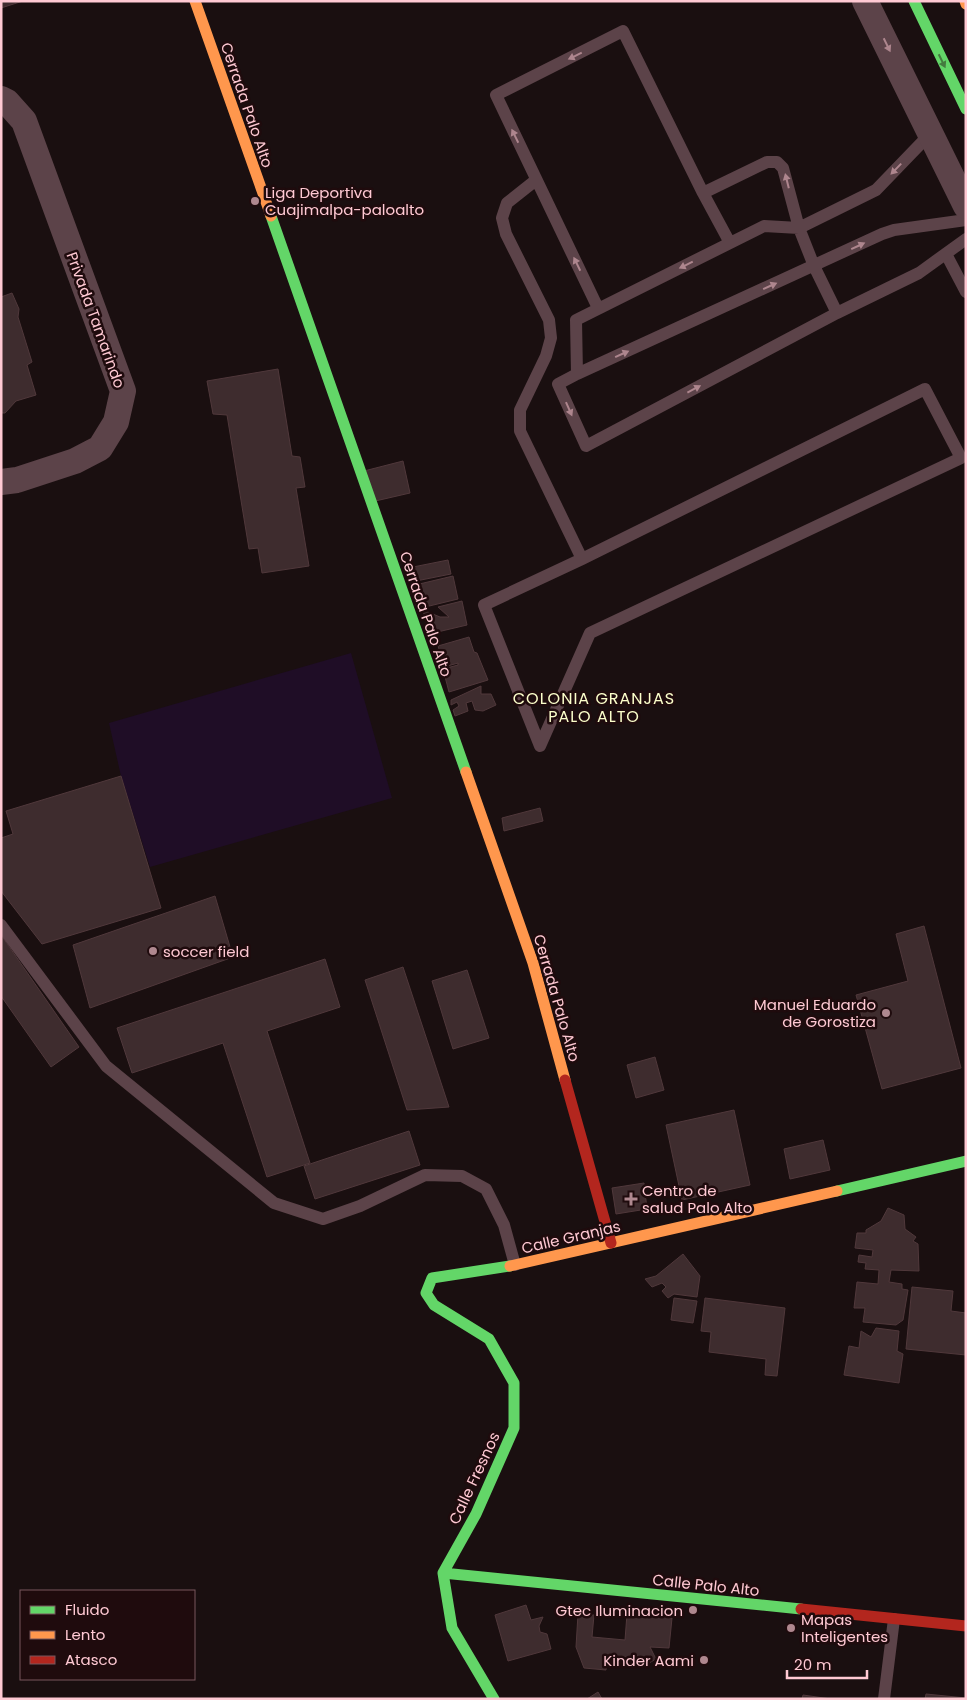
<svg xmlns="http://www.w3.org/2000/svg" width="967" height="1700" font-family="Poppins,sans-serif">
<style>
.green{fill:#1f0d26}
.building{fill:#3e2c2e;stroke:#50383b}
.lines{fill:none;stroke-linecap:round;stroke-linejoin:round}
.lane{stroke:#5c4349;stroke-width:12}
.street{stroke:#5c4349;stroke-width:26}
.fast{stroke:#63d668;stroke-width:11}
.slow{stroke:#ff974d;stroke-width:11}
.jam{stroke:#b3261e;stroke-width:11}
.oneway{fill:#ae868e}
.oneway2{fill:#447b3f}
.poi-dot{fill:#af888f;stroke:#1f0b0d;stroke-width:2}
.labels{text-anchor:middle;dominant-baseline:central;stroke-width:5;stroke-linejoin:round;paint-order:stroke}
.street-label{font-size:15px;fill:#ffc9d3;stroke:#1f0b0d}
.poi-label{font-size:15px;fill:#ffc9d3;stroke:#1f0b0d;text-anchor:start}
.neighbourhood-label{font-size:16px;letter-spacing:1px;fill:#fcffcb;stroke:#1f0b0d}
</style>
<rect width="100%" height="100%" fill="#1a0f10"/>
<path class="green" d="M351,653l41,145 -242,69 -29,-91 -12,-53z"/>
<path class="building" d="M1,1h22l-22,7z
M12,293l7,16 -1,8 14,45 -5,3 9,30 -20,6 -11,12h-4v-116z
M278,369l14,87 8,1 5,30 -9,1 13,78 -47,7 -4,-25 -9,1 -22,-134 -14,-1 -6,-33z
M403,461l7,32 -39,9 -7,-31z
M448,560l3,14 -40,8 -3,-14z
M453,576l5,23 -41,10 -6,-23z
M462,601l5,24 -38,9 -6,-24 17,7h9l-11,-10z
M469,637l5,15 3,1 11,27 -39,12 -6,-23 15,-4v-2l-14,4 -6,-21z
M481,686v8h10l5,11 -13,6 -8,-1 -3,-9 -6,2 2,8 -13,5 -2,-6 6,-4 -2,-4 -6,3v-5z
M121,776l40,132 -119,36 -41,-53v-53l12,-4 -7,-23z
M540,808l3,13 -39,10 -2,-13z
M215,896l18,61 -143,51 -17,-63z
M924,926l37,142 -79,21 -26,-94 52,-14 -12,-47z
M1,935l78,112 -28,20 -50,-71z
M325,959l15,48 -73,24 43,132 -43,14 -44,-134 -91,30 -15,-45z
M403,967l46,140 -42,3 -42,-130z
M467,970l22,68 -36,11 -21,-68z
M655,1057l9,33 -28,8 -9,-33z
M734,1110l16,75 -68,15 -16,-75z
M409,1131l11,34 -105,34 -11,-33z
M823,1140l7,30 -40,9 -6,-30z
M644,1183l3,26 -31,5 -4,-26z
M888,1208l16,7 1,14 11,8 -3,4 5,3 1,27 -28,-1 -2,12 13,2v5l6,1 -5,30 -7,5 -33,-3 2,-14h-11l3,-26 21,2 1,-14 -14,-1 1,-6 -8,-1 1,-7 13,2 1,-7 -18,-2 2,-15h9v-3l15,-9z
M683,1254l17,22 -3,21 -23,-3 -6,4 -6,-7 4,-4 -4,-4 -10,4 -7,-8 11,-3z
M912,1287l41,4 -2,20 15,2v42l-60,-6z
M674,1298l23,3 -4,22 -22,-3z
M705,1298l80,10 -8,68 -12,-1 1,-16 -57,-7 2,-20 -10,-1z
M876,1328l23,3 -2,20 6,3 -4,29 -55,-8 5,-29 10,2 2,-17 10,6z
M526,1605l5,15 12,-3 -4,9 1,6 7,2 4,15 -43,12 -13,-46z
M578,1614l16,1 -2,22 33,3 2,-26 45,4 -3,30 -19,-1 6,12 -14,8 -8,-9 -27,-3 -1,15 -22,-2 -8,-21z
M598,1692l4,7h-15z
M926,1694l40,4v1h-41z
M803,1695l28,4h-29z"/>
<g class="lines">
<path class="lane" d="M536,180l-29,23 -5,15 4,16 43,86 2,18 -5,18 -26,54v21l62,128
M703,193l64,-31h10l6,6 16,60 15,38 23,47
M966,220l-72,10 -12,4 -305,140 -19,10 28,62 251,-133 82,-40 47,-34
M946,254l20,38
M598,308l-102,-213 127,-64 80,162 27,50
M577,374l-1,-54 188,-94 35,2 77,-38 54,-56
M925,389l36,69 -371,175 -50,113 -56,-141 98,-46z
M1,925l105,141 168,137 49,16 37,-13 65,-31 37,1 24,13 18,36 11,40
M884,1699l10,-80"/>
<path class="street" d="M865,1l101,205
M1,99l6,3 17,19 99,270 -7,31 -16,26 -25,13 -58,19 -16,2"/>
<path class="fast" d="M914,1l52,108
M271,216l195,556
M837,1191l129,-30
M443,1573l358,36
M494,1699l-42,-71 -9,-55 33,-59 38,-86v-45l-25,-44 -55,-34 -8,-12 6,-15 78,-12"/>
<path class="slow" d="M195,1l76,215
M965,1l1,3
M466,772l67,191 32,117
M510,1266l327,-75"/>
<path class="jam" d="M565,1080l46,163
M801,1609l165,17"/>
</g>
<defs><path id="oneway-solid" d="M-6-.8H1V-3.2L6.5 0L1 3.2V.8H-6Z" transform="scale(1.25)"/></defs>
<g class="oneway">
<use href="#oneway-solid" transform="translate(887 45) rotate(64)"/>
<use href="#oneway-solid" transform="translate(575 56) rotate(154)"/>
<use href="#oneway-solid" transform="translate(515 136) rotate(-116)"/>
<use href="#oneway-solid" transform="translate(896 169) rotate(134)"/>
<use href="#oneway-solid" transform="translate(787 181) rotate(-104)"/>
<use href="#oneway-solid" transform="translate(858 246) rotate(-25)"/>
<use href="#oneway-solid" transform="translate(577 264) rotate(-116)"/>
<use href="#oneway-solid" transform="translate(686 265) rotate(154)"/>
<use href="#oneway-solid" transform="translate(770 286) rotate(-24)"/>
<use href="#oneway-solid" transform="translate(622 354) rotate(-24)"/>
<use href="#oneway-solid" transform="translate(694 389) rotate(-28)"/>
<use href="#oneway-solid" transform="translate(569 409) rotate(66)"/>
</g>
<use class="oneway2" href="#oneway-solid" transform="translate(942 61) rotate(64)"/>
<g class="poi-dot">
<circle cx="255" cy="201" r="5"/>
<circle cx="153" cy="951" r="5"/>
<circle cx="886" cy="1013" r="5"/>
<path d="M628.5 1191.5h5v5h5v5h-5v5h-5v-5h-5v-5h5z"/>
<circle cx="693" cy="1610" r="5"/>
<circle cx="791" cy="1628" r="5"/>
<circle cx="704" cy="1660" r="5"/>
</g>
<g class="labels">
<g class="street-label">
<text transform="translate(247 105) rotate(71)">Cerrada Palo Alto</text>
<text transform="translate(96 320) rotate(70)">Privada Tamarindo</text>
<text transform="translate(426 614) rotate(71)">Cerrada Palo Alto</text>
<text transform="translate(557 998) rotate(74)">Cerrada Palo Alto</text>
<text transform="translate(571 1237) rotate(-13)">Calle Granjas</text>
<text transform="translate(474 1478) rotate(-65)">Calle Fresnos</text>
<text transform="translate(706 1585) rotate(6)">Calle Palo Alto</text>
</g>
<g class="poi-label">
<text x="265" y="192">Liga Deportiva<tspan x="265" dy="17">Cuajimalpa-paloalto</tspan></text>
<text x="163" y="951">soccer field</text>
<text x="876" y="1004" text-anchor="end">Manuel Eduardo<tspan x="876" dy="17">de Gorostiza</tspan></text>
<text x="642" y="1190">Centro de<tspan x="642" dy="17">salud Palo Alto</tspan></text>
<text x="683" y="1610" text-anchor="end">Gtec Iluminacion</text>
<text x="801" y="1619">Mapas<tspan x="801" dy="17">Inteligentes</tspan></text>
<text x="694" y="1660" text-anchor="end">Kinder Aami</text>
</g>
<g class="neighbourhood-label">
<text x="594" y="698">COLONIA GRANJAS<tspan x="594" dy="18">PALO ALTO</tspan></text>
</g>
</g>
<rect width="967" height="1700" fill="none" stroke="#ffc9d3" stroke-width="5"/>
<rect x="20" y="1590" width="175" height="90" fill="#1f0b0d" stroke="#79575c"/>
<rect x="30" y="1606" width="25" height="8" fill="#63d668" stroke="#79575c"/>
<text x="65" y="1615" font-size="15" fill="#ffc9d3">Fluido</text>
<rect x="30" y="1631" width="25" height="8" fill="#ff974d" stroke="#79575c"/>
<text x="65" y="1640" font-size="15" fill="#ffc9d3">Lento</text>
<rect x="30" y="1656" width="25" height="8" fill="#b3261e" stroke="#79575c"/>
<text x="65" y="1665" font-size="15" fill="#ffc9d3">Atasco</text>
<path d="M787 1670v8h80v-8" fill="none" stroke="#ffc9d3" stroke-width="2.5"/>
<text x="794" y="1670" font-size="15" fill="#ffc9d3" stroke="#1f0b0d" stroke-width="4" paint-order="stroke">20 m</text>
</svg>
